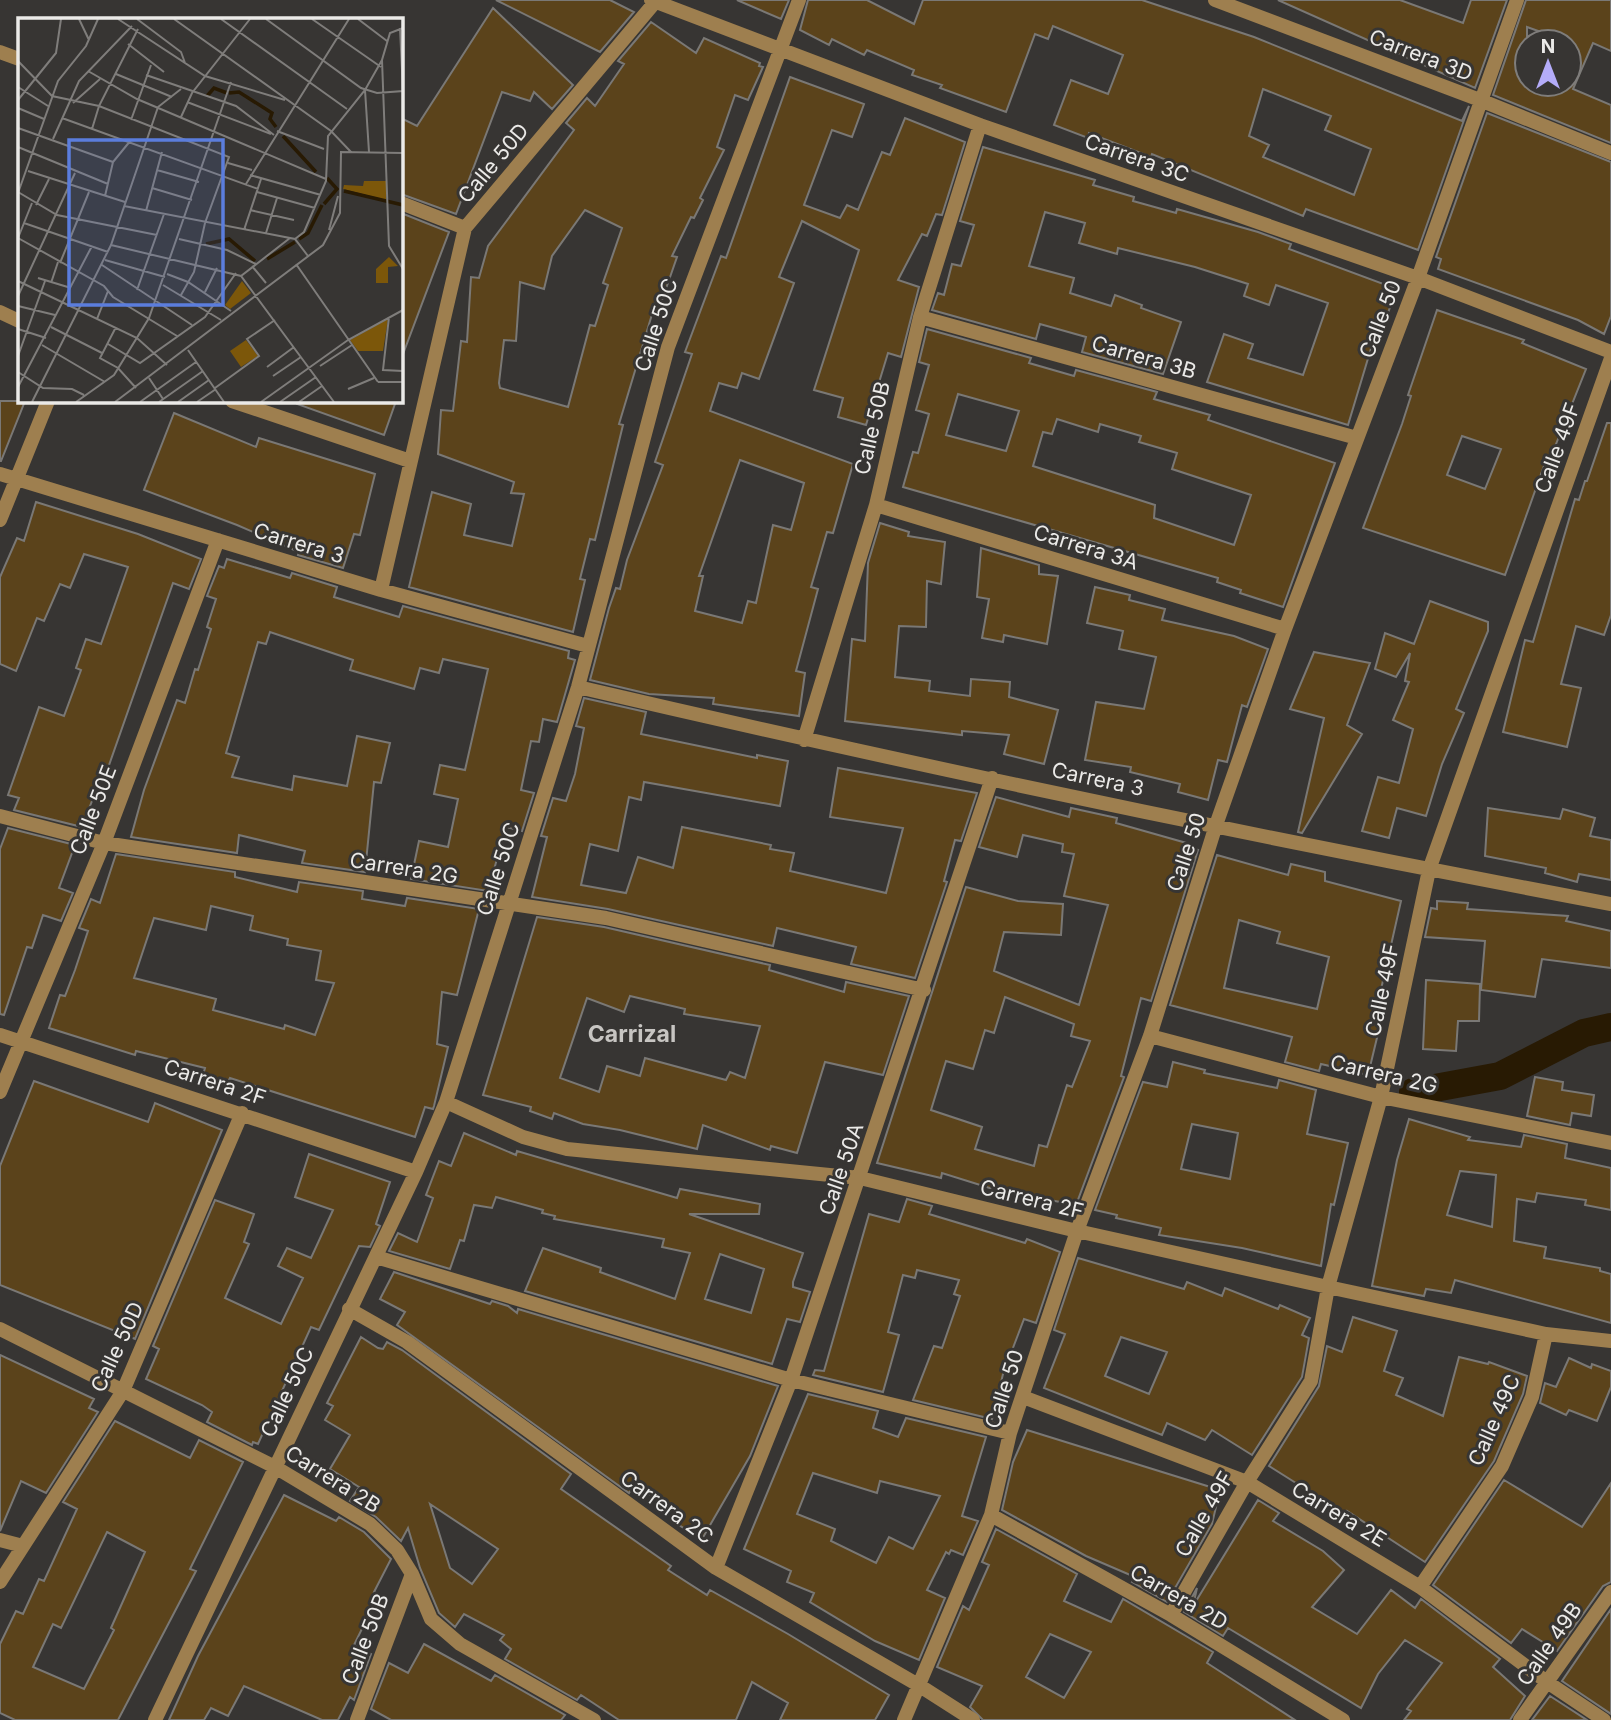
<svg xmlns="http://www.w3.org/2000/svg" width="1611" height="1720" font-family="Inter,sans-serif">
<style>
.lines{fill:none;stroke-linecap:round;stroke-linejoin:round}
.canal{stroke:#281a03;stroke-width:28}
.building{fill:#5b431b;stroke:#7a7875;stroke-width:2;fill-rule:evenodd}
.street{stroke:#9e7f4f;stroke-width:14}
.labels{text-anchor:middle;dominant-baseline:central;stroke-width:6;stroke-linejoin:round;paint-order:stroke}
.street-label{font-size:21px;fill:#ebeae8;stroke:#373533}
.neighbourhood-label{font-size:23px;font-weight:bold;fill:#c7c5c2;stroke:#373533}
.inset-river{fill:none;stroke:#281a03;stroke-width:3.5}
.inset-road{fill:none;stroke:#7f7d7b;stroke-width:2}
.view{fill:#5b7ddd;fill-opacity:0.15;stroke:#5b7ddd;stroke-width:3.5}
.inset-edge{fill:none;stroke:#ebeae8;stroke-width:3.5}
</style>
<rect width="100%" height="100%" fill="#373533"/>
<g class="lines">
<path class="canal" d="M1413,1092l87,-16 84,-43 27,-6"/>
</g>
<path class="building" d="M496,0h114l24,12 -34,40z
M737,0h52l-8,19z
M808,0h59l47,24 9,-24h219l112,37 208,84 7,-15 -51,144 -112,-41 -3,7 -151,-62 -1,3 -62,-24 -1,5 -34,-13 17,-45 37,14 15,-39 -70,-29 -5,13 -13,-5 -29,78 -66,-24 2,-3 -30,-10 2,-5 -47,-20 -3,5 -32,-16 -3,6 -29,-15zM1263,89l68,27 -6,14 46,19 -17,46 -91,-38 6,-12 -20,-9z
M1278,0h122l63,23 8,-23h36l-32,88z
M1526,0h85v51l-18,-8 -20,46 38,16v38l-118,-48zM1527,27l42,15 2,42h-44z
M493,8l80,77 -21,24 -18,-17 -4,9 -28,-9 -46,122 -55,-20v-76l16,8z
M651,22l45,31 8,-15 56,25 -1,3 4,1 -15,33 -13,-5 -18,52 7,3 -24,48 3,2 -9,18 -3,-1 -19,39 5,1 -16,46 -5,-2 -37,123 4,1 -28,115 -5,-1 -10,40 5,1 -12,52 -164,-45 23,-95 39,12 -7,31 48,11 12,-52 -13,-1 3,-11 -76,-28 3,-44 12,1 8,-70 6,1 4,-65 8,1 9,-32 86,-116 -8,-7 21,-25 8,8 29,-42 -6,-3zM585,210l37,18 -19,55 5,2 -13,41 -5,-1 -22,82 -68,-19 -1,-5 5,-43 12,1 4,-59 24,7 8,-33z
M790,77l74,27 -12,33 -20,-7 -28,75 36,13 7,-13 11,5 24,-58 8,3 15,-37 60,24 -23,73 -6,-1 -9,22 -5,-2 -24,46 21,7 -18,70 -13,-4 -22,72 -28,-8 5,-19 -29,-8 45,-140 -57,-29 -23,56 15,6 -35,96 -17,-6 -5,15 -18,-5 -9,28 143,53 -20,69 -6,-1 -16,55 7,2 -22,82 9,2 -6,43 -86,-12 1,-6 -65,-4 -59,-14 19,-72 7,-20 4,1 7,-29 36,-95 -8,-3 37,-108 -7,-2 36,-96 5,2zM740,460l64,23 -13,47 -18,-5 -17,78 -8,-2 -6,22 -47,-12 8,-35h-4z
M1487,113l124,49v154l-7,18 -26,-14 -140,-51 3,-10 -5,-2z
M983,147l112,33 -2,5 41,12 -1,4 43,12 1,-4 81,23 33,12 -2,5 108,40 -13,34 -5,-1 -31,103 -141,-43 17,-48 29,10 -5,14 55,17 25,-72 -52,-18 -7,20 -25,-9 4,-12 -53,-17 -77,-19 -1,6 -38,-11 6,-20 -40,-11 -16,54 45,12 -4,15 41,13 4,-11 27,10 -1,3 40,14 -18,52 -81,-22 4,-15 -46,-13 -4,15 -104,-29 6,-17 6,2 8,-31 9,2 13,-41 -14,-4z
M401,213l48,19 -46,122h-2z
M1437,310l87,30 -2,3 64,26 -38,95 -3,-1 -40,112 -142,-47 39,-104 9,-28 -3,-1zM1462,436l39,13 -16,40 -38,-14z
M927,329l104,29 -2,5 45,13 2,-6 81,22 -3,7 56,16 -2,5 127,43 -52,144 -43,-14 1,-3 -24,-8 1,-4 -315,-91 10,-35 5,1 11,-39 -13,-4 13,-45 -10,-3zM958,394l61,17 -13,40 -60,-16zM1057,419l41,13 2,-8 41,12 -2,6 38,11 -5,16 79,26 -17,50 -80,-27 1,-13 -122,-39 10,-34 9,2z
M0,401h25l-24,60h-1z
M298,401h98l-12,34 -87,-31z
M174,413l82,34 3,-9 116,36 -15,61 -6,-1 -11,34 -45,-13 1,-3 -62,-27 -93,-35z
M1607,423h4v192l-7,20 -28,-9 -15,58 20,4 -14,59 -64,-15 22,-92 8,2 42,-143 4,1 6,-19h2z
M36,502l102,32 63,25 -12,30 -16,-6 -65,185 -3,-1 -23,60 -68,-17 5,-12 -11,-3 31,-88 25,9 17,-46 -5,-2 10,-29 15,5 27,-77 -44,-13 -14,34 -10,-4 -16,37 -7,-3 -21,53 -16,-7v-87l17,-39 7,3z
M880,523l29,9 -1,4 37,6 -4,42 -14,-3 -1,46 -27,-1 -4,51 35,4 -1,10 41,5 1,-17 39,3 -1,15 49,13 -14,54 -40,-10 5,-19 -47,-4v4l-117,-14 7,-82 13,2 3,-78z
M981,548l58,17v9l19,2 -11,68 -43,-9 -1,7 -21,-4 7,-39 -12,-2z
M227,559l63,19 2,-5 45,14 -3,10 65,20 4,-11 166,45 -1,7 7,2 -18,62 -14,-3 -4,23 -8,-1 -10,49 13,3 -12,38 -16,-4 -18,64 -77,-12 8,-38 29,6 10,-48 -24,-5 6,-29 25,5 23,-101 -45,-10 -4,14 -19,-5 -6,21 -64,-19 3,-10 -83,-28 -4,12 -8,-2 -32,111 13,4 -7,20 60,13 2,-14 53,10 10,-50 33,7 -9,40 -7,-1 -9,90 -63,-9 3,-12 -66,-16 -2,18 -106,-16 13,-47 33,-90 8,3 10,-34 3,1 13,-41 -4,-2 9,-28 -9,-3 12,-30 5,2z
M1095,587l35,8 -1,5 36,9 -3,11 72,16 34,13 -21,58 -5,-2 -15,57 -9,-2 -10,40 -30,-8 2,-8 -50,-12 1,-5 -46,-7 11,-58 48,7 12,-52 -37,-8 4,-18 -36,-8z
M1430,601l58,21v9l-32,78 8,4 -22,51 -16,52 -29,-8 -8,30 -27,-7 16,-54 21,6 14,-54 -20,-9 16,-38 -4,-1 5,-28 -14,24 -21,-8 10,-36 29,11z
M1314,652l56,11 -23,62 15,9 -60,99 -4,-1 26,-114 -34,-9z
M584,698l62,14 -5,22 116,24v-3l31,6 -8,45 -136,-24 -3,18 -12,-3 -11,54 -28,-7 -9,41 45,8 12,-36 35,11 9,-41 89,18 -1,4 24,4 -4,18 96,22 17,-65 -73,-11 8,-49 139,25 -16,48 -6,-1 -11,41 3,1 -32,96 -64,-14 5,-17 -79,-19 -4,18 -165,-37 -76,-12 15,-60 -6,-1 12,-38 13,3 9,-27 9,-46 -8,-2z
M996,797l73,20 2,-9 46,10 -1,5 74,21 -1,3 9,3 -47,151 -10,-3 -20,78 3,1 -48,128 -83,-16 -51,-16 -1,5 -64,-15 89,-276 52,14 45,3 -2,31 -57,-3 -10,39 85,34 29,-100 -44,-9 10,-42 -12,-2 1,-8 -40,-9 -6,22 -38,-10zM1005,997l69,27 -3,12 19,5 -18,46 -5,-2 -20,62 -8,-2 -5,21 -59,-17 7,-22 -51,-17 15,-49 27,8 12,-39 9,3z
M1488,808l72,11 3,-10 32,9 -5,18 21,4v40l-32,-6 -2,8 -32,-9 1,-5 -61,-12z
M8,828l67,17 -16,43 14,5 -12,28 -18,-6 -11,33 -5,-1 -23,68 -4,-1v-165z
M116,854l119,18v5l62,15 2,-10 64,9 -1,8 43,7 2,-8 72,11 -22,86 -15,-3 -5,52 11,3 -14,59 -1,3 -8,-2 -10,30 -185,-59 -2,4 -25,-7 2,-7 -69,-17 -1,4 -86,-27 11,-33 5,1 10,-26 13,-39 -9,-3 12,-29 9,4zM211,906l42,10 -3,14 38,9 -1,6 34,6 -5,29 18,3 -19,52 -30,-10 -1,4 -71,-19 3,-11 -82,-21 20,-60 52,12z
M1217,855l71,20 3,-11 34,8v9l76,20 -26,115 7,1 -14,58 -47,-11 -2,7 -34,-9 7,-25 -122,-32zM1239,920l41,12 -3,11 52,14 -12,52 -93,-21z
M1437,901l31,2 -1,6 101,7 -2,5 45,10v37l-69,-9 -7,38 -54,-7 4,-49 -60,-4 6,-29 6,1z
M537,917l67,10 166,38 -1,5 75,22 2,-10 63,14 -26,79 -58,-13 -28,91 -26,-7 -1,4 -67,-25 -6,24 -77,-19 -37,-6 -29,-11 -2,6 -22,-8 1,-4 -48,-12zM630,996l55,13 -1,5 76,12 -15,52 -15,-6 -4,8 -81,-22 -5,18 -33,-10 -8,26 -39,-14 27,-80 37,14z
M1426,980l54,4 -1,37h-21l-2,30 -33,-2z
M1173,1062l32,8 -1,3 73,15 2,-8 37,10 -9,44 41,9 -14,62 -3,-1 -10,62 -79,-18 -83,-13 2,-7 -45,-10 1,-3 -22,-5 48,-128 24,5zM1192,1124l46,9 -8,46 -49,-10z
M1535,1077l28,5 -1,8 32,5 -3,21 -19,-3 -2,12 -43,-9z
M34,1081l114,41 7,-19 67,27 -87,209 -135,-54v-119z
M1409,1119l61,18 -2,3 53,7 3,-12 43,9 -2,14 46,10v42l-26,-5 1,-5 -49,-7 -2,9 -18,-3 -3,42 32,6 -2,11 56,10v3l11,3v49l-156,-43 -4,13 -25,-4 -2,7 -52,-10 25,-126zM1460,1171l36,4 -4,52 -45,-12z
M464,1133l52,22 1,-4 160,47 3,-9 80,15 -1,10h-70l114,39 -10,29v5l17,5 -10,30 -13,-3 -15,45 -247,-73 18,-43 58,20 -1,4 75,27 15,-46 -28,-6 2,-8 -110,-20 1,-3 -13,-3 1,-3 -47,-13 -4,11 -18,-3 -10,36 -4,-1 -10,29 -61,-18 9,-18 19,9 16,-44 -7,-3 13,-34 12,5zM720,1254l44,15 -13,44 -46,-14z
M309,1154l81,28 -14,42 4,2 -10,21 -11,-1 -40,84 -8,-3 -53,117 -5,-2 -1,3 -45,-23 5,-10 -10,-7 -56,-26 13,-30 -6,-3 62,-146 39,14 -10,28 5,2 -24,54 56,26 22,-46 -25,-12 9,-18 24,10 22,-48 -38,-13z
M907,1199l25,7 -3,8 96,29 2,-4 33,13 -24,71 -12,-4 -21,55 -11,45 -79,-19 21,-54 8,2 18,-52 -6,-2 5,-14 -42,-10 -2,8 -12,-3 -15,57 11,3 -16,57 -70,-17 2,-5 9,1 45,-157 30,8z
M1078,1258l106,31 3,-7 35,14 3,-8 53,21 2,-4 30,13 -8,17 7,3 -7,39 -50,78 -40,-25 -7,10 -38,-17 -5,12 -118,-47 21,-54 -11,-4zM1121,1337l46,15 -18,42 -44,-18z
M394,1272l96,32 2,-3 16,5 9,7 1,-4 260,77 -28,70 -48,83 -30,-18 6,-10 -44,-25 -5,7 -232,-168 8,-13 -25,-13z
M1353,1317l44,14 -13,40 19,7 -7,17 47,21 16,-59 29,7 1,-2 38,14 -4,18 -29,67 -69,101 -78,-51 -2,3 -76,-48 50,-80 8,-40 15,6z
M361,1337l17,11 5,1 4,-7 15,8 169,124 -10,15 110,77 -3,4 39,25 3,-5 78,44 101,61 -14,25h-95l8,-17 -36,-21 -16,38h-117l-38,-25 -4,5 -72,-41 6,-10 -11,-9 4,-5 -40,-21 -9,13 -16,-14 -19,-45 -12,-40 -7,13 -25,-24 -26,-16 9,-14 -29,-18 20,-34 -25,-15 8,-14 -6,-3zM430,1504l68,45 -26,35 -22,-16z
M0,1355l94,44 -5,9 9,4 -52,81 -25,-12 -21,50z
M1569,1358l22,10 1,-4 19,7v16l-14,34 -28,-11 -3,5 -26,-12 5,-20 11,4z
M808,1394l70,17 -5,17 25,9 8,-19 80,19 -24,79 16,5 -15,34 -12,-5 -2,4 -3,-2 -19,38 18,8 -26,62 -44,-19 -65,-39 4,-9 -27,-11 4,-11 -47,-22zM813,1473l64,20 3,-12 60,15 -27,53 -24,-12 -13,26 -45,-22 4,-12 -38,-15z
M115,1421l75,37 9,-18 44,22 -53,107 6,2 -78,149h-103l-15,-7v-69l16,-33 7,3 16,-35 5,2 33,-72 -14,-7zM107,1532l38,20 -34,76 3,2 -30,59 -51,-22 20,-43 8,4z
M1027,1430l193,60 -8,34 -45,78 -35,-20 3,-5 -49,-21 -84,-46 11,-48z
M1504,1480l78,47 29,-44v99l-8,4 -46,65 -35,-22 -11,14 -78,-58z
M284,1495l52,26 3,-4 25,15 27,27 -17,33 5,2 -25,51 17,9 -17,46 -4,-3 -12,23h-16l-78,-34 -16,30 -17,-8 -7,12h-35l29,-64z
M1258,1500l21,13 -6,8 50,30 21,19 -32,37 45,27 34,-44 24,18 6,-9 79,60 -7,8 32,29 -15,24h-106l7,-9 -4,-2 35,-46 -37,-23 -27,34 -17,34 -133,-80 -5,8 -39,-24 13,-24 -4,18z
M996,1529l81,45 -13,27 47,21 12,-23 90,53 -6,11 88,57h-312l-13,-13 12,-21 -45,-19 26,-61 6,4 20,-45 -7,-3zM1050,1634l41,18 -27,46 -38,-21z
M1611,1609v105l-49,-33z
M424,1644l67,37 4,-6 70,40 -4,5h-170l-20,-11 18,-46 19,10z
M1550,1696l37,24h-55z"/>
<g class="lines">
<path class="street" d="M651,0l329,125 438,153 193,74
M1215,0l265,100 131,53
M0,52l19,7
M401,203l64,25
M0,312l19,9
M920,317l437,121
M232,401l178,60
M0,474l381,116 207,56
M876,505l409,124
M0,520l48,-119
M381,590l84,-362 191,-227
M578,687c343,80 687,152 1033,217
M804,740l72,-235 44,-188 60,-192
M0,816l104,27 502,75 318,72
M0,1035l416,137
M1150,1036l231,61 230,46
M0,1092l104,-249 114,-303
M446,1102l77,35 44,12 293,29 217,53 251,56 218,47 65,7
M376,1257l415,123 219,53
M349,1309l58,33 309,226 204,118 53,34
M0,1329l275,138 95,57 27,26 15,24 19,45 29,25 134,76
M1023,1397l224,85 173,105 127,95 57,38
M991,1515l180,100 172,105
M0,1540l23,6
M716,1568l75,-188 201,-602
M0,1582l123,-191 119,-278
M1420,1587l82,-121 30,-69 14,-63
M1171,1615l76,-133 64,-101 17,-94 53,-190 48,-227 182,-512
M155,1720l261,-548 30,-70 132,-415 90,-340 131,-347
M357,1720l55,-146
M904,1720l87,-205 19,-82 67,-202 73,-195 66,-211 69,-196 133,-351 99,-278
M1520,1720l91,-128"/>
</g>
<g class="labels">
<g class="street-label">
<text transform="translate(1421 55) rotate(21)">Carrera 3D</text>
<text transform="translate(1137 158) rotate(19)">Carrera 3C</text>
<text transform="translate(493 163) rotate(-50)">Calle 50D</text>
<text transform="translate(1380 319) rotate(-69)">Calle 50</text>
<text transform="translate(656 325) rotate(-72)">Calle 50C</text>
<text transform="translate(1144 357) rotate(16)">Carrera 3B</text>
<text transform="translate(872 428) rotate(-77)">Calle 50B</text>
<text transform="translate(1557 448) rotate(-70)">Calle 49F</text>
<text transform="translate(299 543) rotate(17)">Carrera 3</text>
<text transform="translate(1086 547) rotate(17)">Carrera 3A</text>
<text transform="translate(1098 779) rotate(12)">Carrera 3</text>
<text transform="translate(93 810) rotate(-69)">Calle 50E</text>
<text transform="translate(1186 852) rotate(-72)">Calle 50</text>
<text transform="translate(404 868) rotate(9)">Carrera 2G</text>
<text transform="translate(498 869) rotate(-72)">Calle 50C</text>
<text transform="translate(1382 990) rotate(-78)">Calle 49F</text>
<text transform="translate(1384 1074) rotate(13)">Carrera 2G</text>
<text transform="translate(215 1082) rotate(18)">Carrera 2F</text>
<text transform="translate(841 1169) rotate(-71)">Calle 50A</text>
<text transform="translate(1032 1199) rotate(14)">Carrera 2F</text>
<text transform="translate(117 1347) rotate(-65)">Calle 50D</text>
<text transform="translate(1004 1389) rotate(-72)">Calle 50</text>
<text transform="translate(287 1392) rotate(-65)">Calle 50C</text>
<text transform="translate(1494 1420) rotate(-66)">Calle 49C</text>
<text transform="translate(333 1479) rotate(32)">Carrera 2B</text>
<text transform="translate(667 1507) rotate(36)">Carrera 2C</text>
<text transform="translate(1204 1514) rotate(-60)">Calle 49F</text>
<text transform="translate(1339 1514) rotate(31)">Carrera 2E</text>
<text transform="translate(1179 1597) rotate(30)">Carrera 2D</text>
<text transform="translate(365 1639) rotate(-69)">Calle 50B</text>
<text transform="translate(1549 1644) rotate(-55)">Calle 49B</text>
</g>
<g class="neighbourhood-label">
<text x="632" y="1034">Carrizal</text>
</g>
</g>
<g transform="translate(18 18)">
<rect width="385" height="385" fill="#373533"/>
<path d="M346,163h23l-1,19 -43,-11 1,-4 19,1zM371,239l9,9 -10,1v16h-12v-14zM224,263l9,12 -21,16 -5,-4zM370,301l-5,32h-25l-8,-11zM228,322l12,16 -17,11 -11,-16z" fill="#7c570a"/>
<path class="inset-river" d="M211,75l10,-1 33,21 -2,6 6,8M189,78l7,-8 13,5M265,118l33,36M326,173l59,14M306,186l13,-15 -10,-11M281,221l9,-6 14,-28M188,226l23,-5 26,22M249,241l28,-17"/>
<path class="inset-road" d="M61,1l10,21M100,1l87,57 80,24M119,1l44,33 4,11M156,1l157,112 20,21M203,1l126,90M248,1l95,69 16,5 26,-2 -3,-63M294,1l69,48M340,1l29,22M385,10l-13,5 -8,27 7,186 14,23M110,26l36,28M0,43l34,35 47,10 130,51 -24,66 -11,49 -13,23M70,53l49,28 189,80M98,56l56,23M128,57l90,31 38,29M0,69l30,19M347,72l4,62M0,82l38,-47 5,-34M169,84l84,32M55,85l27,-24M0,90l26,11M163,99l11,-24 58,-74M44,100l196,71M113,102l20,-55M0,110l95,34M74,111l7,-23 39,-77M259,113l47,18M35,121l26,-58 53,-55M0,129l90,37M210,145l24,7M139,152l42,12M10,153l97,31M232,157l71,20M228,166l103,-165M134,170l40,12M0,174l39,23 100,20M239,174l58,16M0,175l40,-112 28,-35 12,-27M87,178l8,-34 18,-22M18,187l13,-26M106,188l171,33 13,17M232,192l44,10M128,193l16,-59M6,205l84,29M226,212l17,-51M311,212l9,-34M248,215l11,-35M0,220l86,48 9,11 64,39M0,220l14,-35M161,221l48,11 29,14M277,221l9,-7 22,-51 2,-45 37,-46 17,-30M93,227l130,31 93,126M87,242l60,17M42,245l29,-71M278,246l82,118M84,247l90,60M234,248l14,17M149,256l21,8 43,29M223,258l49,-38M20,260l33,10M0,263l119,57 30,27M33,265l7,-21M145,267l58,35M119,272l27,-76M187,274l12,-24M0,278l57,-123M0,288l37,9M371,299l-6,53 20,1M79,301l11,-28M33,309l51,26M98,309l-16,31 18,10 18,20M0,311l28,9M90,326l32,19 65,-46 31,-44M24,327l63,37M170,332l36,52M0,338l27,-75M302,348l32,-21M249,349l27,-20M0,354l25,16 29,1 12,6M255,358l28,-19M131,360l14,21M360,364h25M0,369l74,-141M197,370l44,-32 -12,-17 28,-19M330,371l26,-11M14,384l79,-157 47,-138 23,-18M58,384l38,-27 35,-57 82,-236M97,384l208,-157 17,-32 1,-61 62,1M122,384l56,-40M141,384l44,-31M160,384l31,-22M179,384l19,-13M243,384l87,-62 55,-30M262,384l36,-25M281,384l23,-16"/>
<path class="view" d="M51,122h154v165h-154z"/>
<rect width="385" height="385" class="inset-edge"/>
</g>
<g transform="translate(1548 63)"><circle r="33" fill="#373533" stroke="#7f7d7b" stroke-width="2"/>
<path d="M0-5L12 26L0 18L-12 26Z" fill="#b4acf9"/>
<text y="-10" font-size="19" font-weight="bold" text-anchor="middle" fill="#ebeae8">N</text>
</g>
</svg>
